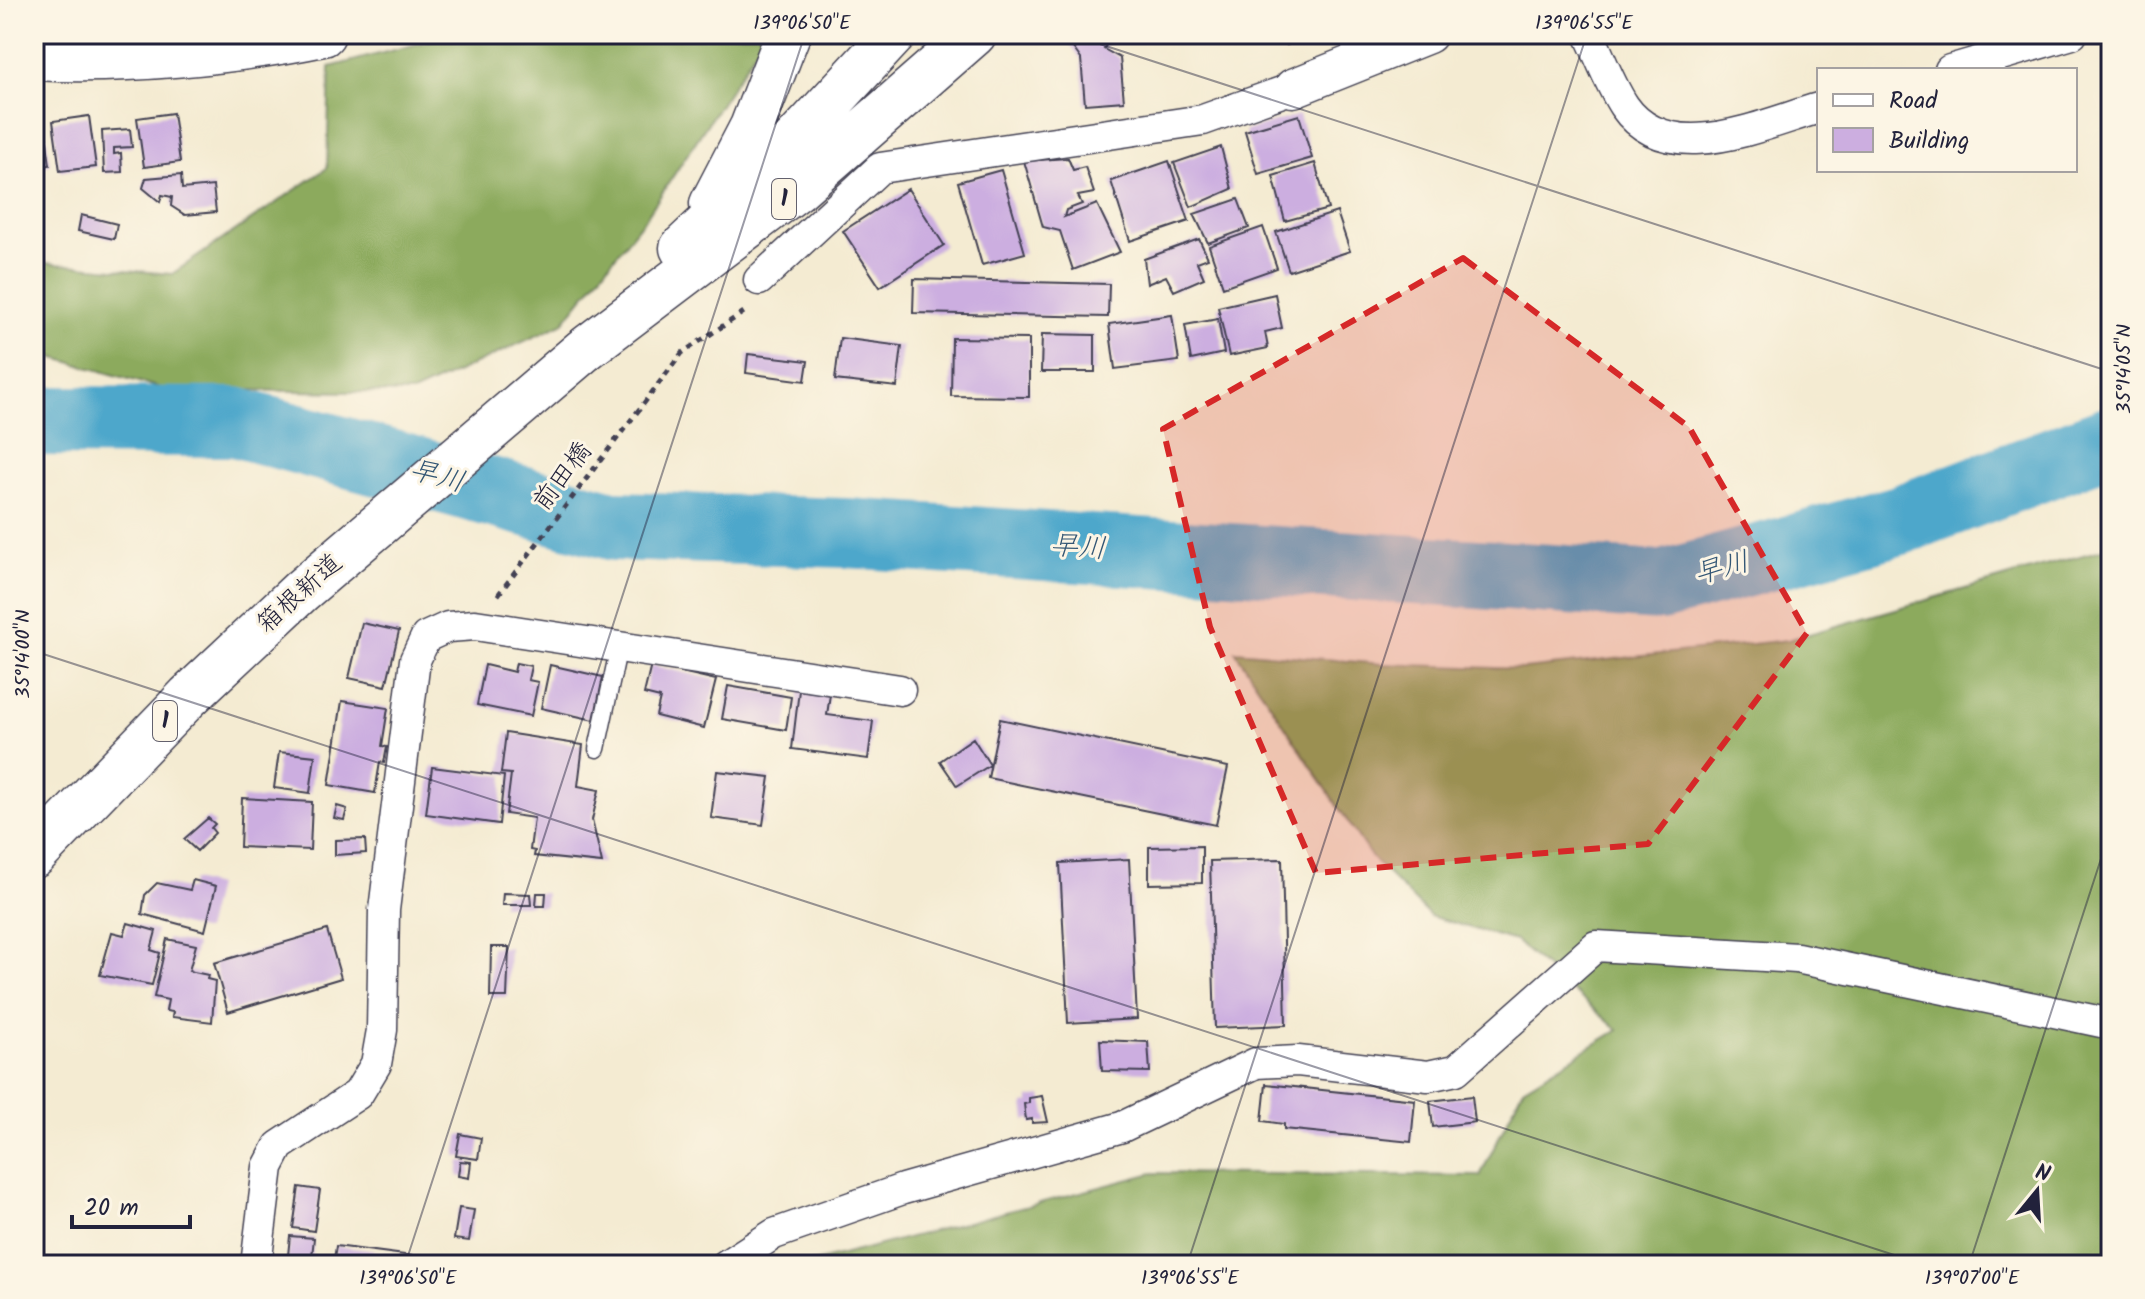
<svg xmlns="http://www.w3.org/2000/svg" width="2145" height="1299" font-family="Kalam,'Klee One',sans-serif">
<style>
.forest{fill:#8caa5d;stroke:#57664c;stroke-width:2}
.lines{fill:none;stroke-linecap:round;stroke-linejoin:round}
.river{stroke:#4ea7cb;stroke-width:70}
.building{fill:#ccaee0}
.service-casing{stroke:#424052;stroke-width:19}
.minor-casing{stroke:#424052;stroke-width:33}
.tertiary-casing{stroke:#424052;stroke-width:41}
.trunk-casing{stroke:#424052;stroke-width:47}
.motorway-casing{stroke:#424052;stroke-width:47}
.path{stroke:#424052;stroke-width:5;stroke-dasharray:6 6;stroke-linecap:butt}
.service{stroke:#fff;stroke-width:16}
.minor{stroke:#fff;stroke-width:30}
.tertiary{stroke:#fff;stroke-width:38}
.trunk{stroke:#fff;stroke-width:44}
.motorway{stroke:#fff;stroke-width:44}
.marked{fill:#d62828;fill-opacity:0.2;stroke:#d62828;stroke-width:6;stroke-dasharray:16 10;stroke-linejoin:round}
.ticks{fill:none;stroke:#22223b;stroke-width:2;stroke-opacity:0.45}
.labels{text-anchor:middle;dominant-baseline:central;stroke-width:6;stroke-linejoin:round;paint-order:stroke}
.shield{fill:#fcf5e5;stroke:#63616e;stroke-width:2}
.shield-label{font-size:24px;font-weight:bold;fill:#22223b}
.street-label{font-size:26px;fill:#22223b;stroke:#fcf5e5}
.water-label{font-size:28px;font-style:italic;fill:#345775;stroke:#fcf5e5}
.neatline{fill:none;stroke:#22223b;stroke-width:3}
.ticks-label{font-size:20px;text-anchor:middle;fill:#22223b}
</style>
<rect width="100%" height="100%" fill="#fcf5e5"/>
<filter id="ink" filterUnits="userSpaceOnUse"><feTurbulence type="fractalNoise" baseFrequency=".0125" numOctaves="2"/><feDisplacementMap in="SourceGraphic" scale="16" xChannelSelector="R" yChannelSelector="G"/><feConvolveMatrix kernelMatrix="1 2 1 2 8 2 1 2 1" color-interpolation-filters="sRGB"/></filter>
<filter id="wash" filterUnits="userSpaceOnUse"><feTurbulence type="fractalNoise" baseFrequency=".006" numOctaves="4" result="noise"/><feDisplacementMap in="SourceGraphic" scale="32" xChannelSelector="R" yChannelSelector="G"/><feGaussianBlur stdDeviation="1.8" result="paint"/><feColorMatrix in="noise" values="0 0 0 0 0 0 0 0 0 0 0 0 0 0 0 0 0 1.4 0 .05"/><feComposite in="paint" operator="in"/></filter>
<g filter="url(#wash)">
<rect width="100%" height="100%" fill="#f4ebd2"/>
<path class="forest" d="M454,34h308l1,5 -116,177 -85,108 -150,69 -248,-4 -130,-37v-90l138,12 155,-106 3,-101z
M2111,547v718h-1307l349,-92 327,3 43,-88 95,-58 -103,-89 -85,-25 -58,-58 -137,-207 147,13 142,5 264,-29z"/>
<g class="lines">
<path class="river" d="M34,421l201,1 380,104 232,7 813,53 240,-66 211,-80"/>
</g>
<g id="blocks">
<path class="building" d="M1063,34h42l4,5 -5,10 16,9 4,43 -39,3 -4,-45z
M1283,34h30l-26,11z
M173,113l7,49 -36,5 -7,-49z
M1299,115l13,43 -54,16 -13,-43z
M89,116l7,51 -36,4 -7,-50z
M130,129l2,18 -18,1v6l7,-1 1,19 -18,1 -2,-42z
M46,135l4,30 -16,2v-31z
M1221,147l11,42 -41,18 -17,-44z
M1068,158l5,12 12,-3 9,26 -16,3 4,8 -16,6 -2,7 33,-13 23,48 -47,18 -13,-39 -17,-4 -19,-66z
M1169,161l20,60 -59,20 -19,-60z
M1315,163l13,46 -43,12 -12,-45z
M1001,170l24,83 -43,12 -24,-83z
M181,175l1,14 31,-3 3,26 -31,3 -14,-9 1,-9 -10,-2 -2,7 -17,-14 3,-10z
M908,189l36,56 -64,42 -37,-56z
M1238,199l11,29 -41,15 -14,-29z
M1337,212l13,39 -61,20 -13,-39z
M81,215l36,9 -3,15 -36,-8z
M1263,227l14,41 -54,19 -14,-41z
M1199,239l9,19 -11,4 7,16 -30,13 -8,-15 -19,8 -3,-25z
M914,279l195,5 -1,33 -195,-4z
M1275,294l7,34 -17,4 3,16 -39,8 -11,-49z
M1172,315l7,46 -64,8 -6,-45z
M1218,319l6,34 -33,7 -6,-35z
M1042,334l53,1v37h-54z
M840,338l62,8 -5,41 -62,-7z
M952,338l77,1v58l-78,-1z
M748,354l60,7 -3,20 -59,-8z
M362,623l37,8 -13,55 -37,-8z
M516,663l15,3 -3,14 10,2 -7,34 -54,-11 8,-40 29,7z
M550,665l53,12 -9,43 -53,-12z
M651,665l65,15 -12,48 -48,-12 4,-18 -16,-4z
M728,686l63,11 -5,33 -64,-11z
M799,690l31,4 -3,21 46,6 -5,38 -76,-10z
M342,701l46,7 -6,38 5,1 -3,16 -4,-1 -5,31 -46,-8z
M1000,719l228,48 -12,58 -228,-47z
M506,733l77,12 -5,41 21,4 -7,30 10,43 -68,-7 1,-5 -5,-1 4,-32 -28,-4 5,-40 -10,-1z
M973,738l17,27 -33,21 -17,-25z
M279,752l36,4 -5,37 -36,-5z
M432,767l72,9 -5,48 -73,-10z
M717,771l53,6 -7,48 -52,-7z
M242,798l70,4 -2,48 -70,-3z
M337,806l10,3 -3,11 -10,-2z
M208,818l7,6 -4,4 4,5 -18,18 -13,-12z
M365,839l1,14 -31,2v-15z
M1202,846v37l-53,1v-37z
M1129,859l8,160 -69,4 -8,-160z
M1282,859l4,166 -71,3 -5,-167z
M193,880l23,6 -11,45 -63,-17 3,-19 12,-12 33,7z
M503,893l27,1 1,11h-29z
M537,893h9l-1,13h-9z
M128,923l28,8 -5,19 9,3 -8,32 -52,-10 12,-43 12,3z
M327,930l14,48 -113,34 -14,-49z
M167,939l29,6 -7,26 19,4 -1,4 8,2 -3,41 -40,-5 1,-5 -7,-1 2,-11 -14,-3z
M491,947h18l-2,50h-17z
M1100,1040l48,2 2,30 -48,-1z
M1266,1084l149,16 -4,42 -127,-13v-5l-22,-3z
M1042,1096l6,26 -16,1v-4l-6,1 -2,-16 5,-1v-5z
M1472,1096l3,26 -42,5 -3,-26z
M460,1134l21,4 -3,21 -22,-3z
M460,1161l11,1 -2,16 -11,-2z
M299,1187l21,3 -6,41 -21,-3z
M459,1208l15,2 -5,31 -15,-2z
M290,1236l24,2 -3,27h-24z
M336,1246l129,17v2h-132z"/>
</g>
</g>
<g filter="url(#ink)">
<use href="#blocks" fill-opacity="0" stroke="#424052" stroke-width="2"/>
<g class="lines">
<g class="service-casing">
<path id="service" d="M597,749l22,-103"/>
</g>
<g class="minor-casing">
<path id="minor" d="M1589,34c11,23 21,51 35,72 44,64 138,18 195,2
M1950,70l122,-36
M759,280l121,-112 323,-48 90,-32
M256,1265l12,-98 11,-21 79,-52 18,-30 6,-34 2,-120 31,-250 11,-23 22,-10 27,-2 425,65
M726,1265l48,-31 129,-45 219,-62 134,-64 42,-2 130,15 28,-6 140,-124 201,12 314,66"/>
</g>
<g class="tertiary-casing">
<path id="tertiary" d="M1293,88l135,-54"/>
</g>
<g class="trunk-casing">
<path id="trunk" d="M34,58c88,5 203,-6 289,-24"/>
</g>
<g class="motorway-casing">
<path id="motorway" d="M712,204l40,-77 36,-93
M682,248l107,-101 105,-113
M34,856l154,-159 113,-106 283,-241 214,-162 176,-154"/>
</g>
<path class="path" d="M498,595l184,-242 65,-43"/>
<use href="#service" class="service"/>
<use href="#minor" class="minor"/>
<use href="#tertiary" class="tertiary"/>
<use href="#trunk" class="trunk"/>
<use href="#motorway" class="motorway"/>
</g>
</g>
<path class="marked" d="M1463,258l226,169 118,206 -159,211 -332,29 -106,-246 -47,-198z"/>
<path class="ticks" d="M1069,34l1042,338M34,651l1891,614M405,1265l400,-1231M1187,1265l400,-1231M1969,1265l142,-437"/>
<g class="labels">
<g class="shield">
<rect x="772" y="179" width="24" height="40" rx="6"/>
<rect x="153" y="701" width="24" height="40" rx="6"/>
</g>
<g class="shield-label">
<text x="784" y="199">1</text>
<text x="165" y="721">1</text>
</g>
<g class="street-label">
<text transform="translate(563 477) rotate(-53)">前田橋</text>
<text transform="translate(300 594) rotate(-42)">箱根新道</text>
</g>
<g class="water-label">
<text transform="translate(437 477) rotate(15)">早川</text>
<text transform="translate(1078 548) rotate(4)">早川</text>
<text transform="translate(1722 569) rotate(-15)">早川</text>
</g>
</g>
<rect width="2145" height="1299" fill="none" stroke="#fcf5e5" stroke-width="88"/>
<rect x="1817" y="68" width="260" height="104" fill="#fcf5e5" stroke="#a5a1a1" stroke-width="2"/>
<rect x="1833" y="94" width="40" height="12" fill="#ffffff" stroke="#a5a1a1" stroke-width="2"/>
<text x="1889" y="108" font-size="24" fill="#22223b">Road</text>
<rect x="1833" y="128" width="40" height="24" fill="#ccaee0" stroke="#a5a1a1" stroke-width="2"/>
<text x="1889" y="148" font-size="24" fill="#22223b">Building</text>
<g transform="translate(2037 1191) rotate(18)" stroke="#fcf5e5" stroke-width="6" paint-order="stroke">
<path d="M0-6L14 30L0 20L-14 30Z" fill="#22223b"/>
<text y="-12" font-size="22" font-weight="bold" text-anchor="middle" fill="#22223b">N</text>
</g>
<path d="M72 1215v12h118v-12" fill="none" stroke="#22223b" stroke-width="4"/>
<text x="84" y="1215" font-size="24" fill="#22223b" stroke="#fcf5e5" stroke-width="6" paint-order="stroke">20 m</text>
<rect x="44" y="44" width="2057" height="1211" class="neatline"/>
<g class="ticks-label">
<text x="802" y="29">139°06'50"E</text>
<text x="1584" y="29">139°06'55"E</text>
<text transform="translate(2123 369) rotate(-90)" y="7">35°14'05"N</text>
<text transform="translate(22 654) rotate(-90)" y="7">35°14'00"N</text>
<text x="408" y="1284">139°06'50"E</text>
<text x="1190" y="1284">139°06'55"E</text>
<text x="1972" y="1284">139°07'00"E</text>
</g>
</svg>
